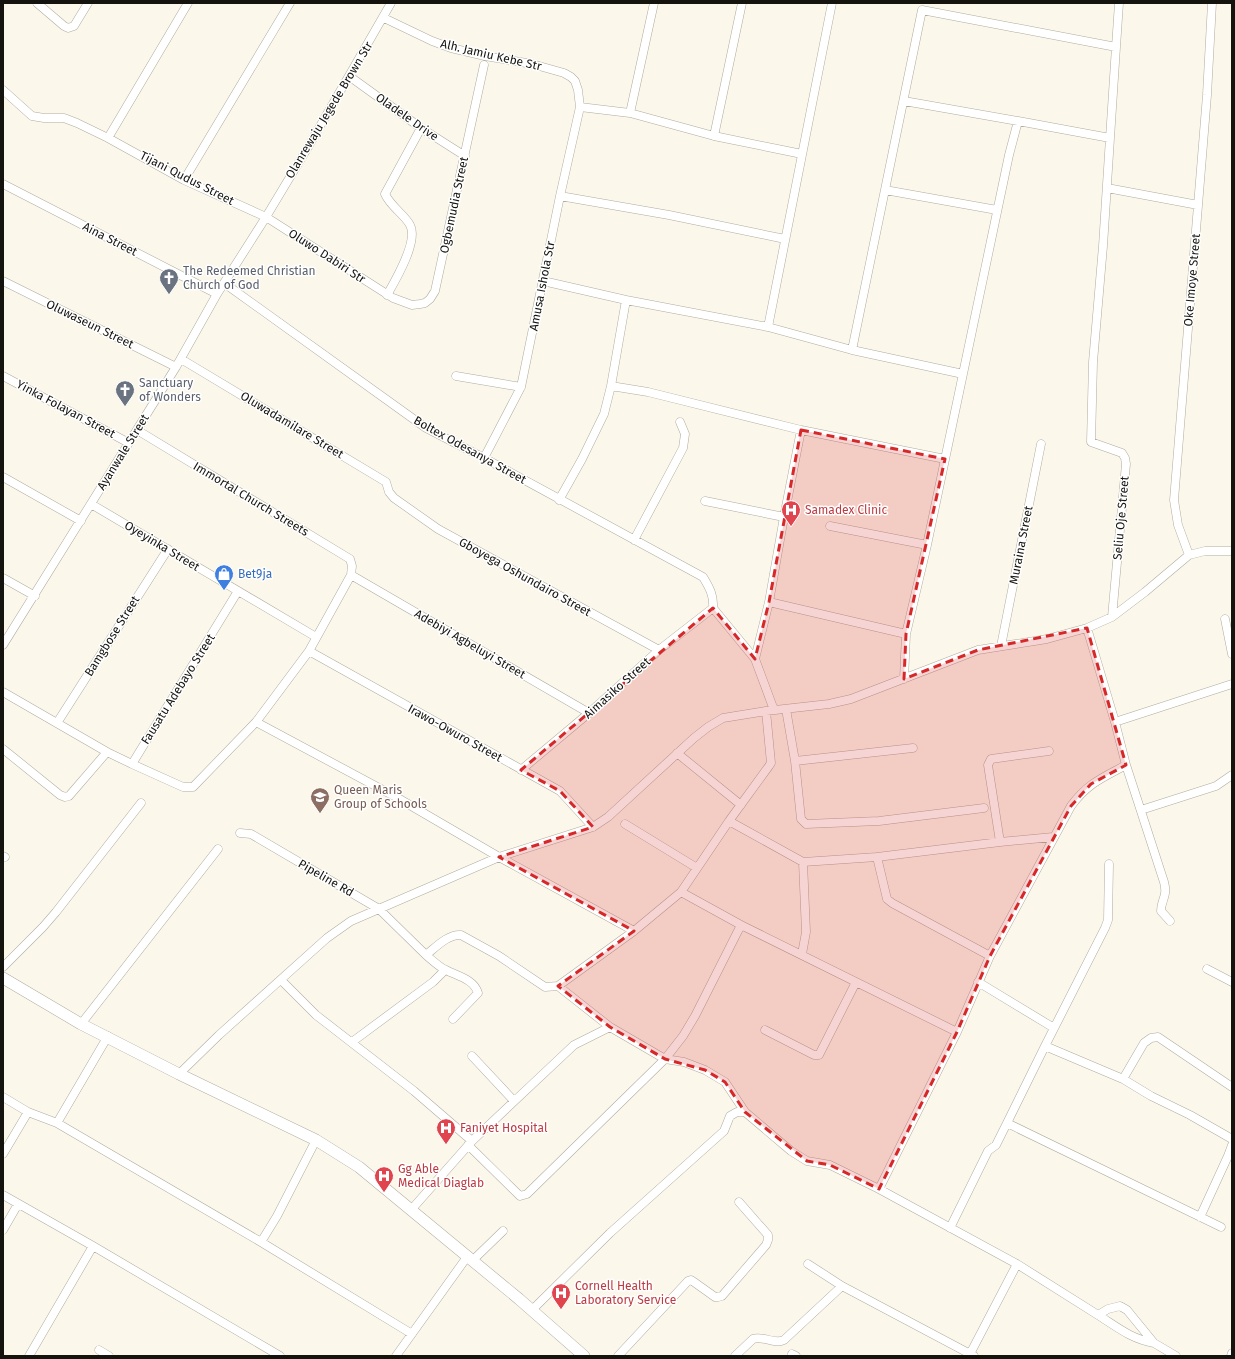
<svg xmlns="http://www.w3.org/2000/svg" width="1235" height="1359" font-family="'Fira Sans',sans-serif">
<style>
.lines{fill:none;stroke-linecap:round;stroke-linejoin:round}
.minor-casing{stroke:#afac9f;stroke-width:9}
.secondary-casing{stroke:#afac9f;stroke-width:12}
.minor{stroke:#fff;stroke-width:8}
.secondary{stroke:#fff;stroke-width:11}
.marked{fill:#d62828;fill-opacity:0.2;stroke:#d62828;stroke-width:3;stroke-dasharray:8 5;stroke-linejoin:round}
.labels{text-anchor:middle;dominant-baseline:central;stroke-width:3;stroke-linejoin:round;paint-order:stroke}
.street-label{font-size:12px;fill:#14130e;stroke:#fff}
.worship-label{font-size:12px;fill:#5b616d;stroke:#fff;text-anchor:start}
.health-label{font-size:12px;fill:#be3a42;stroke:#fff;text-anchor:start}
.shop-label{font-size:12px;fill:#366cbe;stroke:#fff;text-anchor:start}
.education-label{font-size:12px;fill:#785e54;stroke:#fff;text-anchor:start}
</style>
<rect width="100%" height="100%" fill="#fbf7ea"/>
<g class="lines">
<g class="minor-casing">
<path id="minor" d="M37,3l27,23 4,2 6,-2 14,-23
M832,3l-64,324 84,23 70,-340 194,37 3,-44
M384,18l48,23 19,7 34,8 47,8 32,9 7,4 4,4 3,9 2,17 -20,89 -39,191 -37,71
M349,76l72,52 44,28
M3,90l29,26 12,2h20l13,5 31,15 76,42 82,37 127,81 19,7 8,-1 5,-1 5,-4 5,-8 49,-226
M904,101l114,20
M580,107l50,6 84,23 28,-133
M630,113l24,-110
M714,136l88,18
M108,138l80,-135
M1110,138l6,-91
M184,180l106,-177
M3,184l214,110
M1107,188l91,17
M885,190l112,20
M560,196l109,19 116,24
M3,281l173,86
M543,281l83,19
M224,283l202,145 58,30 219,119c6,10 11,18 10,31
M387,295c8,-14 32,-54 23,-70 -5,-10 -19,-18 -25,-31l36,-66
M768,327l-142,-27 -15,86 37,6 153,38 144,29
M852,350l111,24
M181,359l205,123 3,10 5,6 44,31 221,121
M3,376l126,67
M456,376l65,11
M3,477l78,44
M559,500l23,-41 22,-45 7,-28
M705,501l79,16
M91,504l225,133
M830,526l97,19
M634,540l49,-92 2,-14 -5,-12
M1189,555l-11,-30 -4,-25 33,-405 5,-92
M351,575l238,138
M3,578l32,18
M769,602l137,32
M713,608l42,51
M1225,619l7,35
M1087,628l28,94 11,43 38,117c4,15 -3,17 -3,29l9,10
M3,645l173,-278 41,-73 49,-77 42,-70 83,-144
M1001,646l40,-202
M309,651l251,140 33,36
M904,679l2,-45 21,-89 82,-390 9,-34 92,17 -7,108 -10,116 -2,80 31,11 3,5 1,6 -14,153
M3,692l104,60 25,12 106,-173
M786,709l9,52 6,58 5,5 73,-3 105,-13
M774,710l-19,-51 14,-57 15,-85 17,-87
M256,722l140,75 103,60 135,74
M1115,722l117,-38
M57,723l111,-174
M3,749l57,46 5,2 4,-1 38,-44
M677,753l64,52
M795,761l118,-13
M132,764l51,23h10l63,-65 53,-71 42,-76 1,-9 -2,-7 -213,-129
M521,770l68,-57 70,-63 54,-42
M1141,810l75,-24 16,-11
M729,821l74,41 3,70 -4,22
M625,824l72,44
M240,833l11,1 128,75 47,46c10,-8 22,-21 35,-20l38,21 46,31 13,-1 52,41 55,32 19,3 21,8 20,12 20,30 46,39 16,10 23,4 49,24 138,75 81,51 10,-6 12,-3 7,4 27,33 22,13
M1000,842l-12,-77 3,-6 58,-8
M3,856l2,1
M877,857l10,42 5,4 98,53
M803,862l74,-5 123,-15 53,-5
M681,892l60,33 216,107
M426,955c6,5 13,12 20,15 11,6 28,9 32,23l-25,26
M3,967l40,-40 13,-15 85,-109
M1207,969l25,13
M281,980l35,35 98,76 58,50
M978,982l76,46
M558,986l76,-55 47,-39 48,-71 40,-55 2,-3 -5,-52
M81,1024l137,-175
M765,1030l49,25h5l37,-73
M352,1042l81,-60 12,-12
M1045,1046l78,33 28,17 39,19 42,24
M472,1056l42,45
M179,1074l40,-39 108,-97 24,-17 148,-64 94,-30 15,-10 86,-79 14,-11 15,-9 43,-7 63,-7 22,-5 127,-49 69,-11 40,-11 25,-11 33,-25 44,-37 16,-4h27
M1123,1079l21,-36 7,-5 7,-1 74,50
M3,1097l25,15 29,11 204,119 151,92
M57,1123l51,-87
M1007,1123l214,104
M468,1145l52,51 7,-2 138,-135 18,-23 12,-20 46,-91
M3,1154l25,-42
M879,1189l78,-157 33,-76 81,-150c17,-23 31,-28 55,-41
M3,1195l90,51 187,110
M411,1210l61,-69 102,-96 36,-18
M1200,1217l28,-61 4,-11
M950,1228l38,-77 8,-6 11,-22 38,-77 60,-118 3,-8 1,-56
M3,1230l15,-26
M261,1242l16,-26 39,-76
M472,1261l31,-30
M808,1264l34,22 132,70
M532,1310l78,-77 114,-102 6,-15 7,-4h8
M1098,1315c19,12 33,24 56,28
M99,1350l10,6
M792,1354l4,2
M970,1354l47,-90
M29,1356l64,-110
M396,1356l71,-99
M618,1356l70,-75 3,-1 3,2 21,15h3l4,-1 44,-51 2,-5v-5l-29,-33
M735,1356l18,-17c10,-4 21,6 31,1l58,-54
M1231,1356l1,-3"/>
</g>
<g class="secondary-casing">
<path id="secondary" d="M3,978l78,46 98,50 137,66 43,27 160,132 65,57"/>
</g>
<use href="#minor" class="minor"/>
<use href="#secondary" class="secondary"/>
</g>
<path class="marked" d="M801,430l144,29 -39,175 -2,45 74,-29 109,-22 39,137 -35,19 -20,22 -81,150 -33,76 -78,157 -49,-24 -23,-4 -62,-49 -20,-30 -20,-12 -40,-11 -55,-32 -52,-41 76,-55 -135,-74 94,-30 -33,-36 -39,-21 192,-162 42,51 14,-57z"/>
<defs>
<g id="church-pin" transform="scale(1)"><path d="M0 17L-7.5 6A9.5 9.5 0 1 1 7.5 6Z" fill="#6b7280" stroke="#fff"/><path d="M-1.2-6h2.4v3.5h3.3v2.4h-3.3V6h-2.4V-.1h-3.3v-2.4h3.3Z" fill="#fff"/></g>
<g id="hospital-pin" transform="scale(1)"><path d="M0 17L-7.5 6A9.5 9.5 0 1 1 7.5 6Z" fill="#e0444e" stroke="#fff"/><path d="M-5-5h3v3.5h4V-5h3V5h-3V1.5h-4V5h-3Z" fill="#fff"/></g>
<g id="shop-pin" transform="scale(1)"><path d="M0 17L-7.5 6A9.5 9.5 0 1 1 7.5 6Z" fill="#3f7fe0" stroke="#fff"/><path d="M-5-2.5h2.3a2.7 3.5 0 0 1 5.4 0H5L5.5 6h-11ZM-1.5-2.5h3a1.5 2.3 0 0 0-3 0Z" fill="#fff"/></g>
<g id="school-pin" transform="scale(1)"><path d="M0 17L-7.5 6A9.5 9.5 0 1 1 7.5 6Z" fill="#8d6e63" stroke="#fff"/><path d="M0-5L7-2L0 1L-7-2ZM-4 1L0 2.5L4 1V4Q0 6-4 4Z" fill="#fff"/></g>
</defs>
<g fill-rule="evenodd">
<use href="#church-pin" x="169" y="278"/>
<use href="#church-pin" x="125" y="390"/>
<use href="#hospital-pin" x="791" y="510"/>
<use href="#shop-pin" x="224" y="574"/>
<use href="#school-pin" x="320" y="797"/>
<use href="#hospital-pin" x="446" y="1128"/>
<use href="#hospital-pin" x="384" y="1176"/>
<use href="#hospital-pin" x="561" y="1293"/>
</g>
<g class="labels">
<g class="street-label">
<text transform="translate(491 55) rotate(13)">Alh. Jamiu Kebe Str</text>
<text transform="translate(329 110) rotate(-59)">Olanrewaju Jegede Brown Str</text>
<text transform="translate(407 117) rotate(35)">Oladele Drive</text>
<text transform="translate(187 178) rotate(27)">Tijani Qudus Street</text>
<text transform="translate(454 205) rotate(-78)">Ogbemudia Street</text>
<text transform="translate(110 239) rotate(27)">Aina Street</text>
<text transform="translate(327 256) rotate(33)">Oluwo Dabiri Str</text>
<text transform="translate(1192 280) rotate(-85)">Oke Imoye Street</text>
<text transform="translate(542 286) rotate(-79)">Amusa Ishola Str</text>
<text transform="translate(90 324) rotate(26)">Oluwaseun Street</text>
<text transform="translate(66 409) rotate(28)">Yinka Folayan Street</text>
<text transform="translate(292 425) rotate(31)">Oluwadamilare Street</text>
<text transform="translate(470 450) rotate(29)">Boltex Odesanya Street</text>
<text transform="translate(123 452) rotate(-58)">Ayanwale Street</text>
<text transform="translate(251 499) rotate(31)">Immortal Church Streets</text>
<text transform="translate(1121 518) rotate(-85)">Seliu Oje Street</text>
<text transform="translate(1021 545) rotate(-79)">Muraina Street</text>
<text transform="translate(162 546) rotate(31)">Oyeyinka Street</text>
<text transform="translate(525 577) rotate(29)">Gboyega Oshundairo Street</text>
<text transform="translate(112 636) rotate(-58)">Bamgbose Street</text>
<text transform="translate(470 644) rotate(30)">Adebiyi Agbeluyi Street</text>
<text transform="translate(617 688) rotate(-42)">Aimasiko Street</text>
<text transform="translate(178 689) rotate(-58)">Fausatu Adebayo Street</text>
<text transform="translate(455 733) rotate(29)">Irawo-Owuro Street</text>
<text transform="translate(326 878) rotate(30)">Pipeline Rd</text>
</g>
<g class="worship-label">
<text x="183" y="271">The Redeemed Christian<tspan x="183" dy="14">Church of God</tspan></text>
<text x="139" y="383">Sanctuary<tspan x="139" dy="14">of Wonders</tspan></text>
</g>
<g class="health-label">
<text x="805" y="510">Samadex Clinic</text>
<text x="460" y="1128">Faniyet Hospital</text>
<text x="398" y="1169">Gg Able<tspan x="398" dy="14">Medical Diaglab</tspan></text>
<text x="575" y="1286">Cornell Health<tspan x="575" dy="14">Laboratory Service</tspan></text>
</g>
<g class="shop-label">
<text x="238" y="574">Bet9ja</text>
</g>
<g class="education-label">
<text x="334" y="790">Queen Maris<tspan x="334" dy="14">Group of Schools</tspan></text>
</g>
</g>
<rect width="1235" height="1359" fill="none" stroke="#14130e" stroke-width="8"/>
</svg>
